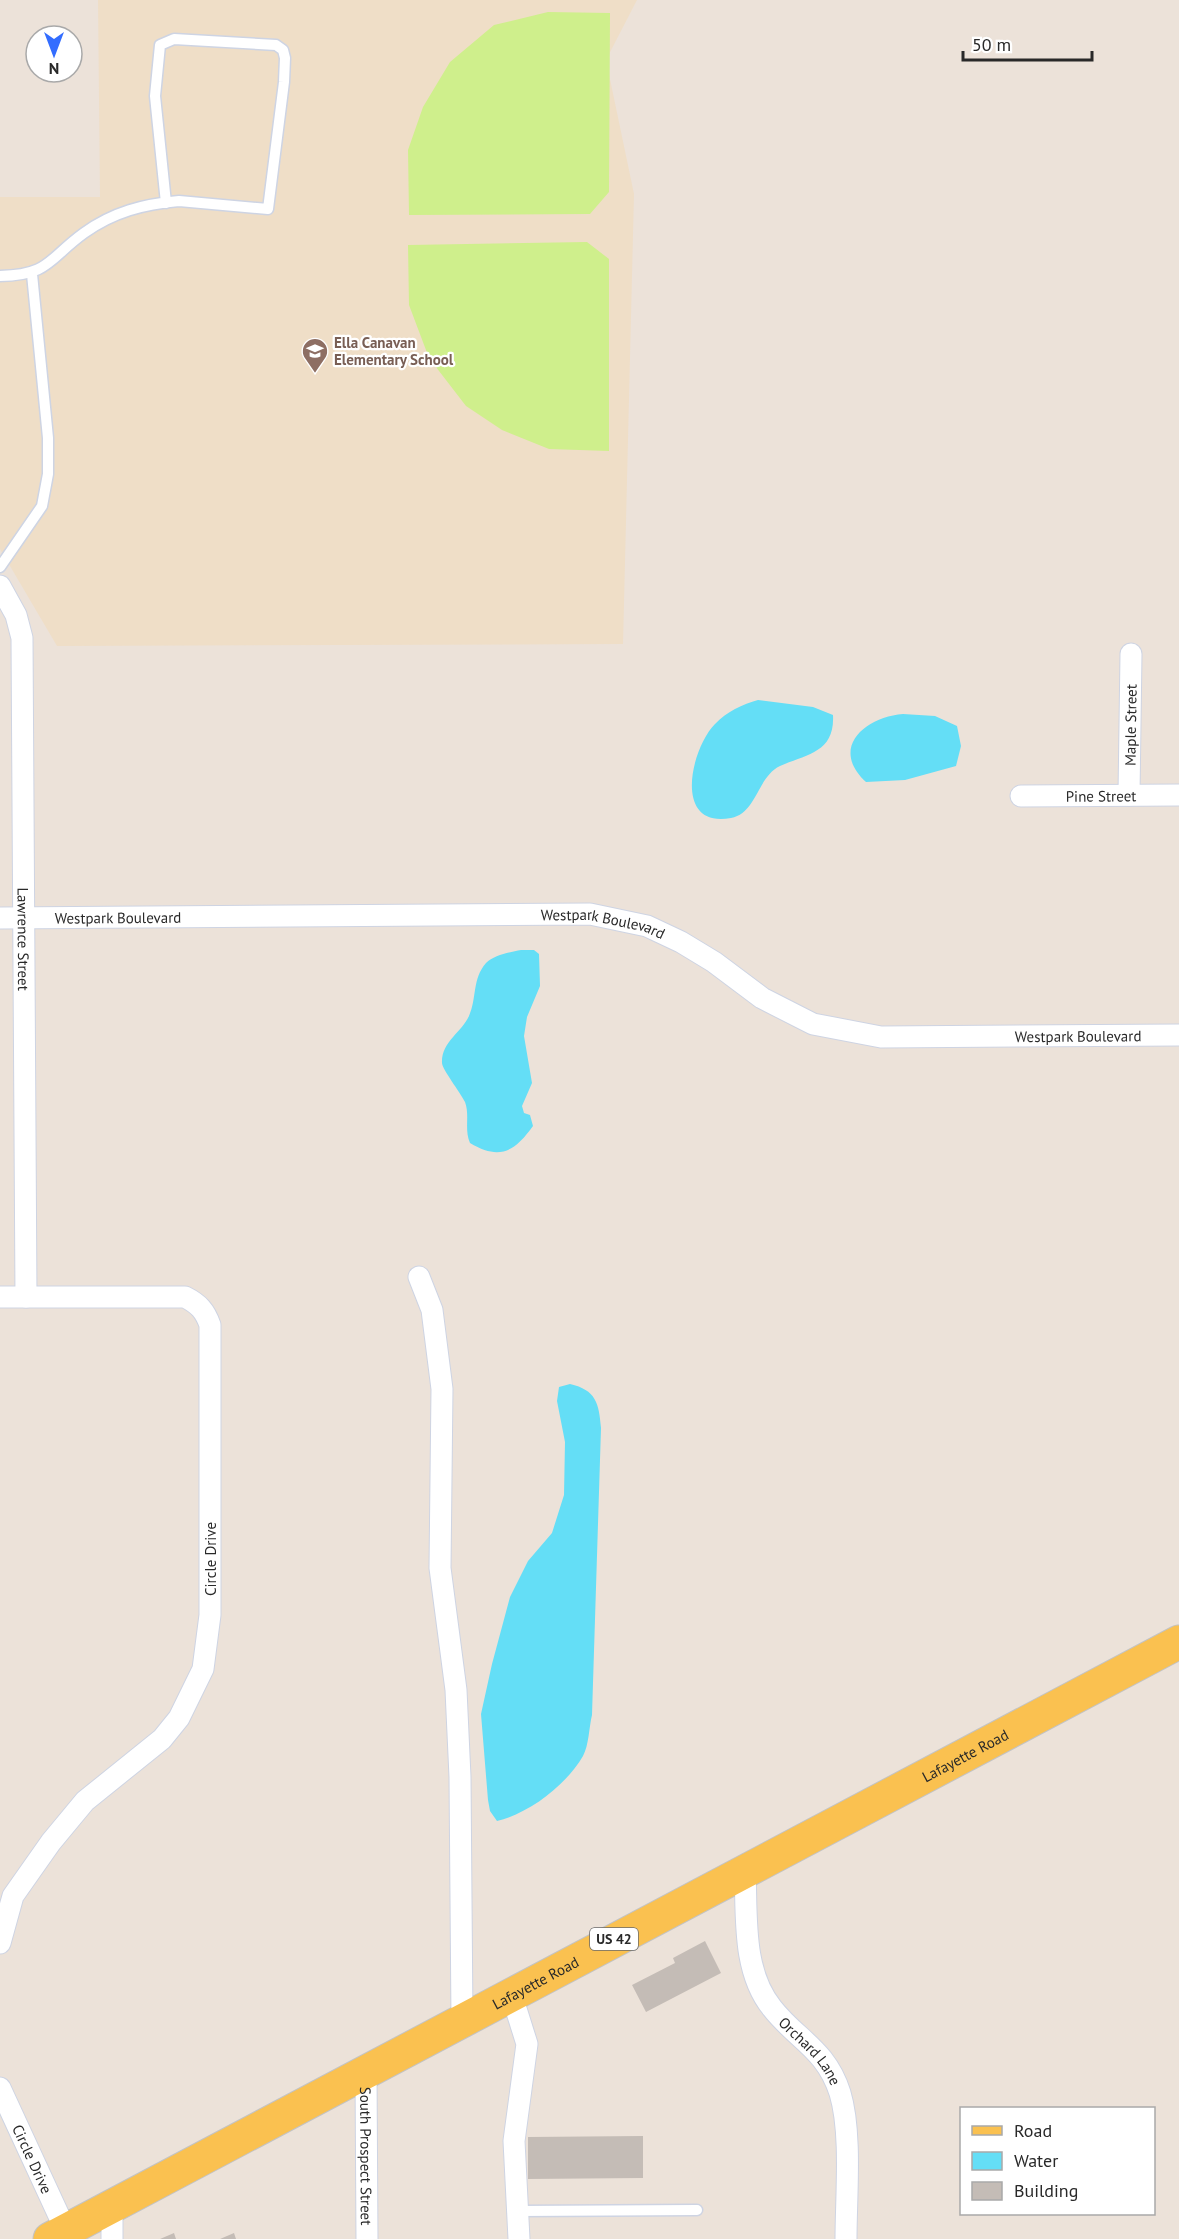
<svg xmlns="http://www.w3.org/2000/svg" width="1179" height="2239" font-family="'PT Sans',sans-serif">
<style>
.education{fill:#efdec7}
.pitch{fill:#cfef8c}
.water{fill:#64def6}
.building{fill:#c4bcb6}
.lines{fill:none;stroke-linecap:round;stroke-linejoin:round}
.lane-casing{stroke:#ced4e3;stroke-width:13}
.street-casing{stroke:#ced4e3;stroke-width:23}
.primary-casing{stroke:#c3c3c3;stroke-width:35}
.lane{stroke:#fff;stroke-width:10}
.street{stroke:#fff;stroke-width:21}
.primary{stroke:#fac150;stroke-width:33}
.labels{text-anchor:middle;dominant-baseline:central;stroke-width:4.5;stroke-linejoin:round;paint-order:stroke}
.shield{fill:#fff;stroke:#696969;stroke-width:1.5}
.shield-label{font-size:14px;font-weight:bold;fill:#292929}
.education-label{font-size:15px;font-weight:bold;fill:#785e54;stroke:#fff;text-anchor:start}
.street-label{font-size:15px;fill:#292929;stroke:#fff}
</style>
<rect width="100%" height="100%" fill="#ece2d9"/>
<path class="education" d="M98,0h539l-31,60 28,134 -11,450 -566,2 -57,-97v-352h100z"/>
<path class="pitch" d="M548,12l62,1 -1,179 -19,22 -181,1 -1,-65 15,-43 27,-45 44,-37z
M587,242l22,17v192l-60,-2 -47,-19 -36,-24 -37,-48 -20,-53 -1,-60z"/>
<path class="water" d="M758,700l55,7 20,8c2,38 -27,39 -53,51 -23,11 -23,47 -49,52 -59,11 -40,-70 -16,-94 11,-12 28,-20 43,-24z
M903,714l32,2 22,10 4,20 -5,20 -51,14 -39,2c-37,-34 -1,-65 37,-68z
M521,950h13l5,4 1,32 -13,31 -3,19 8,47 -10,23 2,7 6,2 3,11c-18,25 -33,35 -63,17 -6,-13 0,-28 -5,-41 -5,-10 -23,-33 -23,-39 -1,-21 20,-31 27,-47 8,-18 3,-37 17,-53 8,-8 24,-11 35,-13z
M570,1384c26,6 29,19 31,44l-9,287c-3,12 -3,30 -9,41 -17,29 -53,57 -86,65l-7,-10 -2,-11 -7,-86 11,-50 18,-67 18,-36 24,-28 12,-38 1,-53 -8,-41 2,-14z"/>
<path class="building" d="M705,1941l16,32 -75,39 -14,-27 43,-22 -2,-5z
M643,2136v42l-115,1v-42z
M174,2233l2,6h-16z
M234,2233l2,6h-16z"/>
<g class="lines">
<g class="lane-casing">
<path id="lane" d="M0,276c50,-1 48,-17 84,-43 29,-21 60,-29 95,-32l89,8 16,-127 1,-24 -2,-8 -7,-5 -102,-6 -14,6 -5,51 11,107
M0,567l42,-61 6,-32v-36l-16,-164
M518,2211l179,-1"/>
</g>
<g class="street-casing">
<g id="street">
<path id="s1" d="M0,586l16,29 6,23 4,659"/>
<path id="s2" d="M1129,795l2,-141"/>
<path id="s3" d="M1021,796l158,-1"/>
<path id="s4" d="M0,918l590,-4 57,12 34,16 33,20 48,36 51,26 68,13 298,-2"/>
<path d="M419,1277l13,33 10,79 -2,179 16,122 4,87 2,243"/>
<path d="M0,1297h185c14,7 20,14 25,28v290l-7,54 -24,49 -17,21 -77,62 -34,41 -38,54 -13,47"/>
<path id="s5" d="M745,1871c2,45 -3,100 27,137 25,32 54,41 68,85 12,40 6,103 6,146"/>
<path d="M511,1993l16,51 -13,97 5,98"/>
<path id="s6" d="M366,2072l1,167"/>
<path id="s7" d="M0,2088l66,143"/>
<path d="M112,2239v-30"/>
</g>
</g>
<g class="primary-casing">
<g id="primary">
<path id="s8" d="M50,2239l1129,-597"/>
</g>
</g>
<use href="#lane" class="lane"/>
<use href="#street" class="street"/>
<use href="#primary" class="primary"/>
</g>
<defs>
<g id="school-pin" transform="scale(1.35)"><path d="M0 17L-7.5 6A9.5 9.5 0 1 1 7.5 6Z" fill="#8d6e63" stroke="#fff"/><path d="M0-5L7-2L0 1L-7-2ZM-4 1L0 2.5L4 1V4Q0 6-4 4Z" fill="#fff"/></g>
</defs>
<g fill-rule="evenodd">
<use href="#school-pin" x="315" y="351"/>
</g>
<g class="labels">
<rect class="shield" x="590" y="1928" width="48" height="22" rx="4.5"/>
<g class="shield-label">
<text x="614" y="1939">US 42</text>
</g>
<g class="education-label">
<text x="334" y="342">Ella Canavan<tspan x="334" dy="17">Elementary School</tspan></text>
</g>
<g class="street-label">
<text stroke="none"><textPath href="#s2" startOffset="70">Maple Street</textPath></text>
<text stroke="none"><textPath href="#s3" startOffset="80">Pine Street</textPath></text>
<text stroke="none"><textPath href="#s4" startOffset="118">Westpark Boulevard</textPath></text>
<text stroke="none"><textPath href="#s4" startOffset="604">Westpark Boulevard</textPath></text>
<text stroke="none"><textPath href="#s1" startOffset="358">Lawrence Street</textPath></text>
<text stroke="none"><textPath href="#s4" startOffset="1108">Westpark Boulevard</textPath></text>
<text transform="translate(210 1559) rotate(-90)">Circle Drive</text>
<text stroke="none"><textPath href="#s8" startOffset="1035">Lafayette Road</textPath></text>
<text stroke="none"><textPath href="#s8" startOffset="549">Lafayette Road</textPath></text>
<text stroke="none"><textPath href="#s5" startOffset="200">Orchard Lane</textPath></text>
<text stroke="none"><textPath href="#s6" startOffset="84">South Prospect Street</textPath></text>
<text stroke="none"><textPath href="#s7" startOffset="78">Circle Drive</textPath></text>
</g>
</g>
<rect x="960" y="2107" width="195" height="108" fill="#ffffff" stroke="#a9a9a9" stroke-width="1.5"/>
<rect x="972" y="2126" width="30" height="9" fill="#fac150" stroke="#a9a9a9" stroke-width="1.5"/>
<text x="1014" y="2137" font-size="18" fill="#292929">Road</text>
<rect x="972" y="2152" width="30" height="18" fill="#64def6" stroke="#a9a9a9" stroke-width="1.5"/>
<text x="1014" y="2167" font-size="18" fill="#292929">Water</text>
<rect x="972" y="2182" width="30" height="18" fill="#c4bcb6" stroke="#a9a9a9" stroke-width="1.5"/>
<text x="1014" y="2197" font-size="18" fill="#292929">Building</text>
<g transform="translate(54 54) rotate(180)"><circle r="28" fill="#ffffff" stroke="#a9a9a9" stroke-width="1.5"/>
<path d="M0-4.5L10 22L0 15L-10 22Z" fill="#336dff"/>
<text y="-9" font-size="16" font-weight="bold" text-anchor="middle" fill="#292929">N</text>
</g>
<path d="M963 51v9h129v-9" fill="none" stroke="#292929" stroke-width="3"/>
<text x="972" y="51" font-size="18" fill="#292929" stroke="#ffffff" stroke-width="4.5" paint-order="stroke">50 m</text>
</svg>
